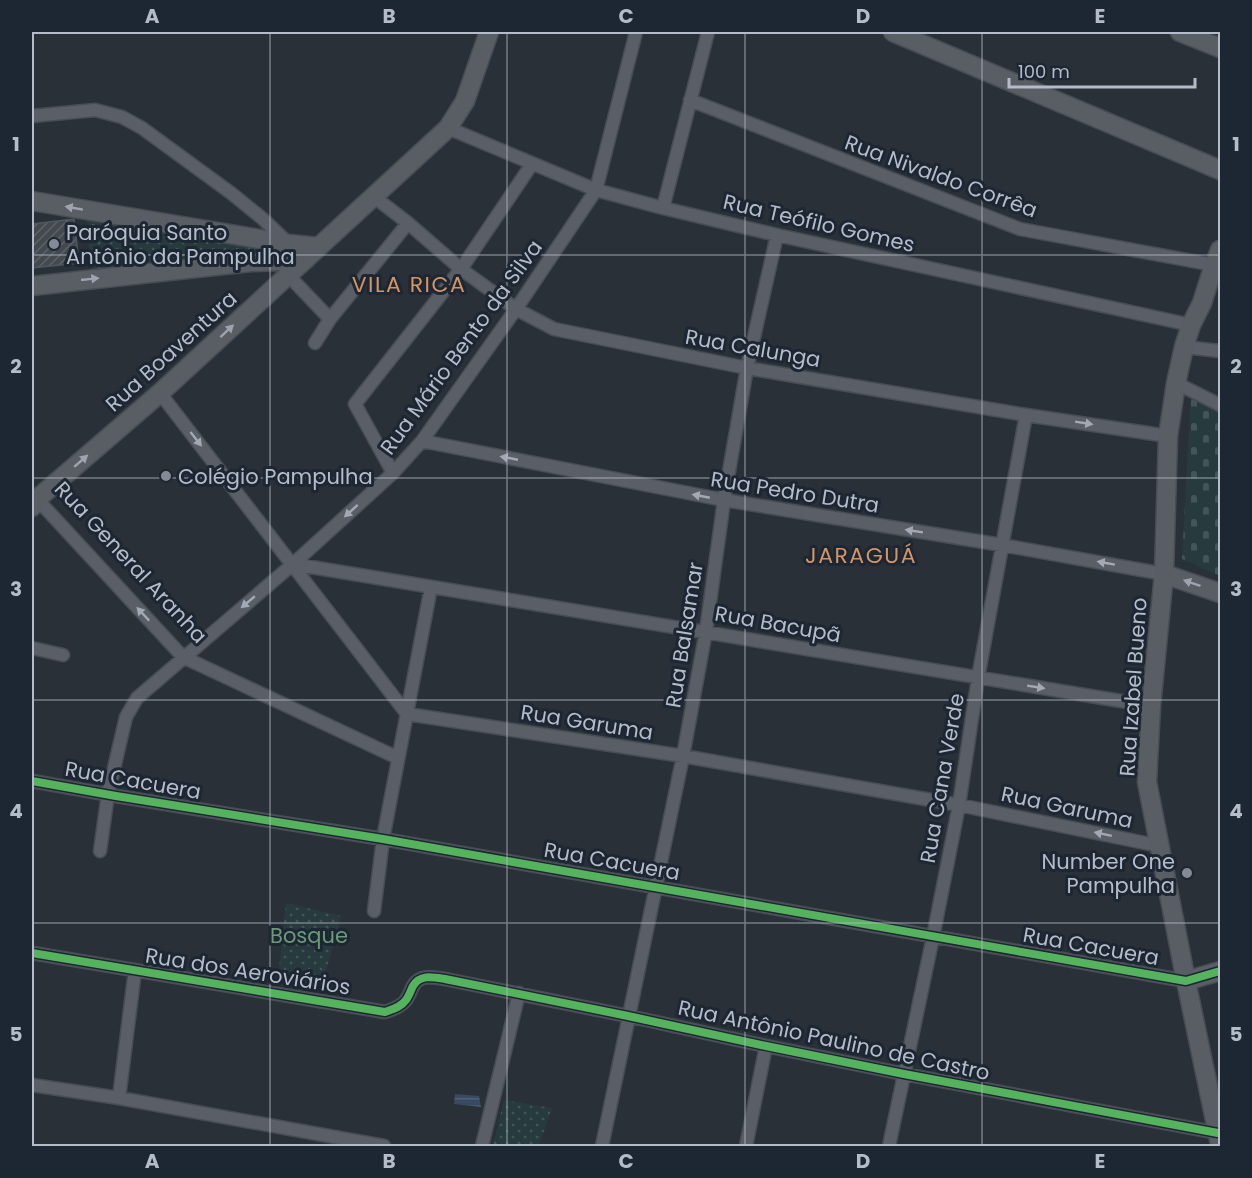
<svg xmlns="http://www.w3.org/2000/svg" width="1252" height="1178" font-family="Poppins,sans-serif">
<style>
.green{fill:url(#green-dots)}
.cemetery{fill:url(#cemetery-stones)}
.water{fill:url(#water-rules)}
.building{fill:url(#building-hatch);stroke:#52575f;stroke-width:1.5}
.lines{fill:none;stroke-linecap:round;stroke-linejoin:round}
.street-casing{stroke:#484c53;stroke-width:15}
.secondary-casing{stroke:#484c53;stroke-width:21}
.street{stroke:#5a5e66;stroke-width:12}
.secondary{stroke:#595d64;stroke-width:18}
.cycleway-casing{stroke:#1d2633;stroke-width:11}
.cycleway{stroke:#56b35d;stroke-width:8}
.oneway{fill:#9da4b0}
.oneway2{fill:#a2a9b5}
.grid{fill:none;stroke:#b4bcc9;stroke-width:1.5;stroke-opacity:0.55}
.poi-dot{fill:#848b96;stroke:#1d2633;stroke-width:2}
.labels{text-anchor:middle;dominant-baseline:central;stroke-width:6;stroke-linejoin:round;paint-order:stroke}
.street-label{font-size:21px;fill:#b4bcc9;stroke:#1d2633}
.poi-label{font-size:21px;fill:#b4bcc9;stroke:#1d2633;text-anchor:start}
.park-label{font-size:21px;fill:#6b9a76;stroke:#1d2633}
.neighbourhood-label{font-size:22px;letter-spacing:1.5px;fill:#d59563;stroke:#1d2633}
.neatline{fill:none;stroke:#b4bcc9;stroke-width:2}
.grid-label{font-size:20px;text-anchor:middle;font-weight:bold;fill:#b4bcc9}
</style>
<defs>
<pattern id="green-dots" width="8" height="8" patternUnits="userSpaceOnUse" patternTransform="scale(1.5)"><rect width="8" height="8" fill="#273a3e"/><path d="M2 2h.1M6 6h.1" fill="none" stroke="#445559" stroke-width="1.8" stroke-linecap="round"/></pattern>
<pattern id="cemetery-stones" width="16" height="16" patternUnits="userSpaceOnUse" patternTransform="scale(1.5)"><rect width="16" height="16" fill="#273a3e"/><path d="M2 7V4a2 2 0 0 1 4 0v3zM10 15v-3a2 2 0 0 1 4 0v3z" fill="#445559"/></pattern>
<pattern id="water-rules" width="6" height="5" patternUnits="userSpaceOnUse" patternTransform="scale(1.5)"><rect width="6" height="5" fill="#384963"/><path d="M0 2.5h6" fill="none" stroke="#526178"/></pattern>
<pattern id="building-hatch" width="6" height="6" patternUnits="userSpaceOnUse" patternTransform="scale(1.5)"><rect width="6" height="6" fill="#444950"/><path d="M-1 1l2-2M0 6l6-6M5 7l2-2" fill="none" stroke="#5d6168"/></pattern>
</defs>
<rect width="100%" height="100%" fill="#2a3038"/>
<path class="green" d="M86,215l212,37 -206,22z
M286,903l55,13 -19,70 -44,-7z
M504,1100l48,8 -13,38h-46z"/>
<path class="cemetery" d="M1191,395l29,15v166l-38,-17z"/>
<path class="water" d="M455,1094l24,2 2,11 -27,-3z"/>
<path class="building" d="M74,219l5,44 -47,5v-44z"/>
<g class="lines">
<g class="street-casing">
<path id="street" d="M690,100l330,129 194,36 5,3
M32,116l63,-6 27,7 20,11 89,65 32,26 26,25
M448,128l148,62 67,18 114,27 414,90
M373,196l35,27 53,46 55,40 38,20 193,39 279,47 142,21
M663,208l45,-176
M288,275l42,44
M315,343l15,-24 78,-96
M1184,347l36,4
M1176,383l44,22
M160,393l247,321 276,42 276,49 201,41
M422,441l302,59 278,45 162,29
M393,473l-38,-69 106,-135 71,-105
M37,499l146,158 215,101
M293,564l858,142
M32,648l31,7
M32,781l84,15 267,43 803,142
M100,851l8,-57 18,-77 11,-19 156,-134 100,-91 29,-32 94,-132 80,-119 40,-158
M374,911l9,-72 48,-252
M32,953l353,59c8,-3 16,-5 21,-12 3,-4 5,-10 7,-14 7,-12 20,-9 32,-7l183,37 138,30 138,28 314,59
M32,1085l87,13 265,48
M119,1098l16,-128
M482,1146l37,-153
M602,1146l81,-390 23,-125 18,-131 23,-132 30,-133
M746,1146l20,-100
M889,1146l44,-209 26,-132 19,-127 48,-263"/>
</g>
<g class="secondary-casing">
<path id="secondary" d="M893,32l327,138
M1180,32l40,16
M32,201l257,43 29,3
M1220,250l-6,15 -12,38 -11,22 -7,22 -8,36 -8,53 -4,138 -13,132 -4,76 39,199 34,163
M32,286l219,-24 54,-2
M32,507l5,-8 123,-106 288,-265 17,-27 24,-69
M1164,574l56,19
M1186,981l34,-10"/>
</g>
<use href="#street" class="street"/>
<use href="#secondary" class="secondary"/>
<g class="cycleway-casing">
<path id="cycleway" d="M32,781l84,15 267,43 803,142 34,-10
M32,953l353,59c8,-3 16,-5 21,-12 3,-4 5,-10 7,-14 7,-12 20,-9 32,-7l183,37 138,30 138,28 314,59"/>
</g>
<use href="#cycleway" class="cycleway"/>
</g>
<defs><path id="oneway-solid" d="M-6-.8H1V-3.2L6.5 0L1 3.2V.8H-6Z" transform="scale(1.5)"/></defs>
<g class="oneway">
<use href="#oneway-solid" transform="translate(74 208) rotate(-170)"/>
<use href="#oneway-solid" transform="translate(90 279) rotate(-6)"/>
<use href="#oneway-solid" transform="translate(227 331) rotate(-43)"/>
<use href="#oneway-solid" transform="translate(81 461) rotate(-41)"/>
<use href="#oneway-solid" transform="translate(1192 583) rotate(-161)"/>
</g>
<g class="oneway2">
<use href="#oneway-solid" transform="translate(1084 423) rotate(9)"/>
<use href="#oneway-solid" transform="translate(196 439) rotate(52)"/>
<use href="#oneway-solid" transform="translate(509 458) rotate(-169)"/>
<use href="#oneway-solid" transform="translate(701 496) rotate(-169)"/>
<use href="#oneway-solid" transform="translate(351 511) rotate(138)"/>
<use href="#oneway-solid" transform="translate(914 531) rotate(-171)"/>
<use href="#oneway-solid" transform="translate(1106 563) rotate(-170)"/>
<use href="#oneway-solid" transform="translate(248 602) rotate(140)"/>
<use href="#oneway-solid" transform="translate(143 614) rotate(-133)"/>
<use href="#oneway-solid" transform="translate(1036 687) rotate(9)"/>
<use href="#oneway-solid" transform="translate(1103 834) rotate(-168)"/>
</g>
<path class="grid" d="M270,32v1114M507,32v1114M745,32v1114M982,32v1114M32,255h1188M32,478h1188M32,700h1188M32,923h1188"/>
<g class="poi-dot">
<circle cx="54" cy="244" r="6"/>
<circle cx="166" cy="476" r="6"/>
<circle cx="1187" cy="873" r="6"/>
</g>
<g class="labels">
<g class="street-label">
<text transform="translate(941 176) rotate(20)">Rua Nivaldo Corrêa</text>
<text transform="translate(819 223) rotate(13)">Rua Teófilo Gomes</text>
<text transform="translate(461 347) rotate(-54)">Rua Mário Bento da Silva</text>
<text transform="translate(753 348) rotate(10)">Rua Calunga</text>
<text transform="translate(171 351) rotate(-42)">Rua Boaventura</text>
<text transform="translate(795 492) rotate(9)">Rua Pedro Dutra</text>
<text transform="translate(131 562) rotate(47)">Rua General Aranha</text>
<text transform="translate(778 624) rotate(10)">Rua Bacupã</text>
<text transform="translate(684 635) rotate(-81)">Rua Balsamar</text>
<text transform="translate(1133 687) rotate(-86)">Rua Izabel Bueno</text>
<text transform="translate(587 722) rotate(9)">Rua Garuma</text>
<text transform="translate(942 778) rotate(-80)">Rua Cana Verde</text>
<text transform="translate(133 780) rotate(10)">Rua Cacuera</text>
<text transform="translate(1067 807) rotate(12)">Rua Garuma</text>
<text transform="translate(612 861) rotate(10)">Rua Cacuera</text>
<text transform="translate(1091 946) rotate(10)">Rua Cacuera</text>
<text transform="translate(248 971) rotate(9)">Rua dos Aeroviários</text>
<text transform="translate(834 1040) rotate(12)">Rua Antônio Paulino de Castro</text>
</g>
<g class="poi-label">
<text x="66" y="232">Paróquia Santo<tspan x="66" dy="24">Antônio da Pampulha</tspan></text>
<text x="178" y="476">Colégio Pampulha</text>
<text x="1175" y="861" text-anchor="end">Number One<tspan x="1175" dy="24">Pampulha</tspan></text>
</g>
<g class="park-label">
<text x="309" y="935">Bosque</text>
</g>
<g class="neighbourhood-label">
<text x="409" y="284">VILA RICA</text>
<text x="861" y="555">JARAGUÁ</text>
</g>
</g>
<rect width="1252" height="1178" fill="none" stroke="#1d2633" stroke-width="66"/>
<path d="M1009 78v9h186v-9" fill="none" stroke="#b4bcc9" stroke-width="3"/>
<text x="1018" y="78" font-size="18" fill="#b4bcc9" stroke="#1d2633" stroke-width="4.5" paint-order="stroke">100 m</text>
<rect x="33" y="33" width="1186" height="1112" class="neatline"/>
<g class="grid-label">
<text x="152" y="23">A</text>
<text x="389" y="23">B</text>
<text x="626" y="23">C</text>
<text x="863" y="23">D</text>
<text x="1100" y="23">E</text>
<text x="16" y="151">1</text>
<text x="1236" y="151">1</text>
<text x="16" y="373">2</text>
<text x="1236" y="373">2</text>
<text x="16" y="596">3</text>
<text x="1236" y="596">3</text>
<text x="16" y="818">4</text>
<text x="1236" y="818">4</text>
<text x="16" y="1041">5</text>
<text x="1236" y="1041">5</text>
<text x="152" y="1168">A</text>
<text x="389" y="1168">B</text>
<text x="626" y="1168">C</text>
<text x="863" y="1168">D</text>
<text x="1100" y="1168">E</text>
</g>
</svg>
